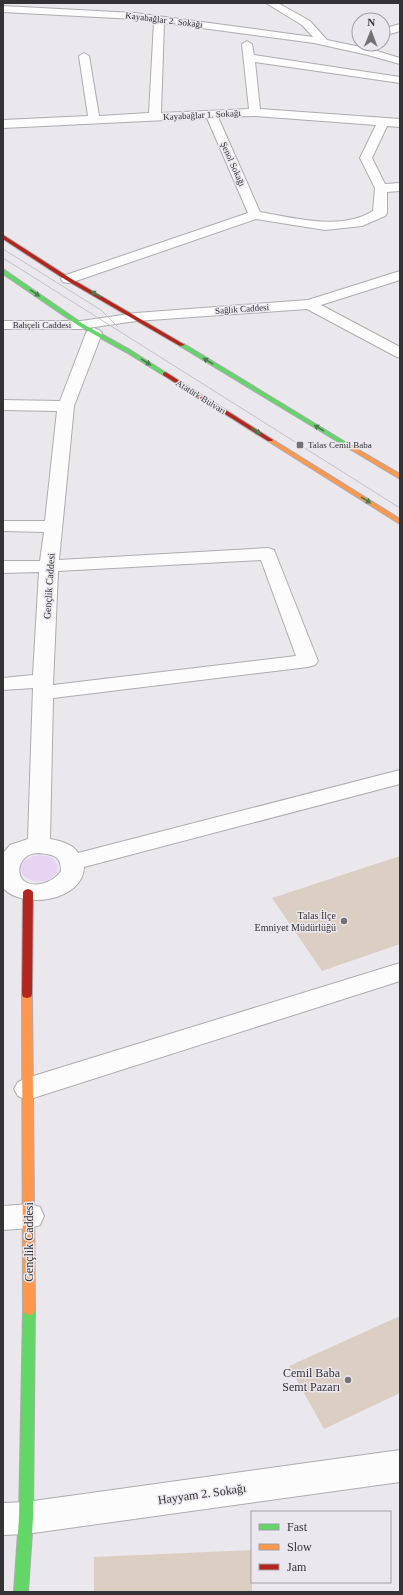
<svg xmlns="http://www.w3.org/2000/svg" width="403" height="1595" font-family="'Times New Roman',serif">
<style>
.green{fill:#e7d4f5}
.building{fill:#dacfc2}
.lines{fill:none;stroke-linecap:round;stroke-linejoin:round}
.street-casing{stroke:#adacaf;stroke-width:2}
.fast-casing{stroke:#adacaf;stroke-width:2}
.slow-casing{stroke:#adacaf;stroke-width:2}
.jam-casing{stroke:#adacaf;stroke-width:2}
.street{fill:#fcfcfc;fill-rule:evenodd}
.fast{fill:#63d668;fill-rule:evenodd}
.slow{fill:#ff974d;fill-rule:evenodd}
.jam{fill:#b3261e;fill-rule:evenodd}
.tram{stroke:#c5c3c5;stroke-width:1}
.oneway{fill:#497c4c}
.poi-dot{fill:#747275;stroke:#ebe7ee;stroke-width:1.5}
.labels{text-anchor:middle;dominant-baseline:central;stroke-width:3;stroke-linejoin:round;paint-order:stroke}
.far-street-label{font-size:9px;fill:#343235;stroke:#ebe7ee}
.far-poi-label{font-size:9px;fill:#343235;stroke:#ebe7ee;text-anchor:start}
.street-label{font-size:10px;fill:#343235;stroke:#ebe7ee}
.poi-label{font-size:10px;fill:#343235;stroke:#ebe7ee;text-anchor:end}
.near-street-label{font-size:12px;fill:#343235;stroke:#ebe7ee}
.near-poi-label{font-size:12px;fill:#343235;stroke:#ebe7ee;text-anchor:end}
</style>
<rect width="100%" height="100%" fill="#ebe8ed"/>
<path class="green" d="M39,855l12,2 7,8c1,19 -29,22 -37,7 -1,-12 8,-15 18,-17z"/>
<path class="building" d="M400,856v88l-78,27 -50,-73z
M400,1316v77l-76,36 -35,-63z
M252,1550v42h-158v-35z"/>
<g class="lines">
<g class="street-casing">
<path id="street" d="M266,3h12l32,18 17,19 43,9 30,9v6l-32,-9 -54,-12 -150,-20 -3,90 88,-4 -7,-65 5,-3 5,3 2,11 146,22v6l-145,-21 5,47 140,10v8l-13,-1 -15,32 13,26 15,-1v8l-13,1v21l-2,3 -23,10 -37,4 -69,-11 -183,63 -5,1 -5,-1 -2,-3 2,-3 185,-63 -41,-95 -204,10v-8l85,-4 -9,-60 5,-3 5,3 10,60 50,-3 5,-91 -19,-3 -132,-7v-6l132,7 178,24 -11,-12zM255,116l121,9 -16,33 15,30 -2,23c-32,20 -78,7 -113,1l-42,-95z
M400,24v7l-17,5v-7z
M400,271v9l-79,25 79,42v11l-5,-2 -88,-47 -171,12 -55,8h-78v-8h78l55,-8 172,-13z
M94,328l5,2 3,3 -28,73 -15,154 209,-12 6,2 44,111 -3,4 -7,2 -255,31 -3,141c11,2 23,5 28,14l322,-83v14l-316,83c-1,34 -61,43 -81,21v-35l7,-8 18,-6 5,-151 -30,2v-12l30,-3 6,-103 -36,1v-12h37l4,-29 -41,-1v-10h42l12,-110 -54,-1v-10l57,1 26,-68 3,-3zM261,560l35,96 -243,29 5,-114zM39,853c14,2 22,2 22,18 -7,11 -26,18 -37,10 -8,-7 -5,-19 3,-25 3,-2 8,-3 12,-3z
M400,963v18l-373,119 -9,-4 -4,-7 4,-7 9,-4z
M30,1204l10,3 4,9 -4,9 -10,3 -27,2v-24z
M400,1450v32l-374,52 -23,1v-32l23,-1z"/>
</g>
<g class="fast-casing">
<path id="fast" d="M3,269l80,55 47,26 38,24 -5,1 -37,-23 -47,-26 -76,-52z
M180,344h4l171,104 -3,2 -2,-1 -170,-103z
M29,1305l4,1 2,4 -2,208 -5,74h-14l5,-74 4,-208 2,-4z"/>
</g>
<g class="slow-casing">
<path id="slow" d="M270,438l130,81v5l-132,-83 -1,-1z
M352,446l48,28v5l-50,-30 -1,-1z
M27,990l4,1 1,3 3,316 -2,4 -4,1 -4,-1 -2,-4 -1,-316 1,-3z"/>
</g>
<g class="jam-casing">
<path id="jam" d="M3,235l67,43 115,67 -5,1 -114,-66 -63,-41z
M165,372l2,1 106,67 -1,1h-4l-105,-66v-2z
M28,889l3,1 2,2 -1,102 -1,3 -4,1 -4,-1 -1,-3 1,-102 2,-2z"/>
</g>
<use href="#street" class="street"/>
<use href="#fast" class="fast"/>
<use href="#slow" class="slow"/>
<use href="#jam" class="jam"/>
<path class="tram" d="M3,249l98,61 17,17
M3,258l397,250"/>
</g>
<defs><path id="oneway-solid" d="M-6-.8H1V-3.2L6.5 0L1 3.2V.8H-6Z"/></defs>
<g class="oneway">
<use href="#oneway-solid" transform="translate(35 293) rotate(35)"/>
<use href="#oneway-solid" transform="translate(96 294) rotate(-150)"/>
<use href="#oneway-solid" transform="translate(208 361) rotate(-149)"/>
<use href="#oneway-solid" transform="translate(146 362) rotate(32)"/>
<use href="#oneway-solid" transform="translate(319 428) rotate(-149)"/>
<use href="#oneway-solid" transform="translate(256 431) rotate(32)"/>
<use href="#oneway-solid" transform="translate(366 500) rotate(32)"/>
</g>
<g class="poi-dot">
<rect x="296" y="441" width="8" height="8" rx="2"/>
<circle cx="344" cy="921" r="4"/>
<circle cx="348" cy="1380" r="4"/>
</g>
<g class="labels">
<g class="far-street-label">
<text transform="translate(164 20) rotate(7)">Kayabağlar 2. Sokağı</text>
<text transform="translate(202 115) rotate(-3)">Kayabağlar 1. Sokağı</text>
<text transform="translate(233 164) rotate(66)">Şenol Sokağı</text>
<text transform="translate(242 309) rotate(-4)">Sağlık Caddesi</text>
<text x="42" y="325">Bahçeli Caddesi</text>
<text transform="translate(201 397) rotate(32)">Atatürk Bulvarı</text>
</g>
<g class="far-poi-label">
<text x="308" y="445">Talas Cemil Baba</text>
</g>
<g class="street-label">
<text transform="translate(49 586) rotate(-86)">Gençlik Caddesi</text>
</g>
<g class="poi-label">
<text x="336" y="915">Talas İlçe<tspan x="336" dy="12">Emniyet Müdürlüğü</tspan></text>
</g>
<g class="near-street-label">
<text transform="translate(29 1242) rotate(-90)">Gençlik Caddesi</text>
<text transform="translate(202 1494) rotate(-8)">Hayyam 2. Sokağı</text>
</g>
<g class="near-poi-label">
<text x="340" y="1373">Cemil Baba<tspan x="340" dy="14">Semt Pazarı</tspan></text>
</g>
</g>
<rect width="403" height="1595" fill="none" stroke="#343235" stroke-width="8"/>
<rect x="251" y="1511" width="140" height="72" fill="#ebe7ee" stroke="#a29fa4"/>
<rect x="259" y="1524" width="20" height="6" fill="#63d668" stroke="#a29fa4"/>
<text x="287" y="1531" font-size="12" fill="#343235">Fast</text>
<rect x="259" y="1544" width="20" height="6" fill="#ff974d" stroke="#a29fa4"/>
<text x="287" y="1551" font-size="12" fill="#343235">Slow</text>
<rect x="259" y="1564" width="20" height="6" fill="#b3261e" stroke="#a29fa4"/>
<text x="287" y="1571" font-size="12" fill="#343235">Jam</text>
<g transform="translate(371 32) rotate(1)"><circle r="19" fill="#ebe7ee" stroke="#a29fa4"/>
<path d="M0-3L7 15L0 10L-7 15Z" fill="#747275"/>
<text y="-6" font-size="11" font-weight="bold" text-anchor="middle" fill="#343235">N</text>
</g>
</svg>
